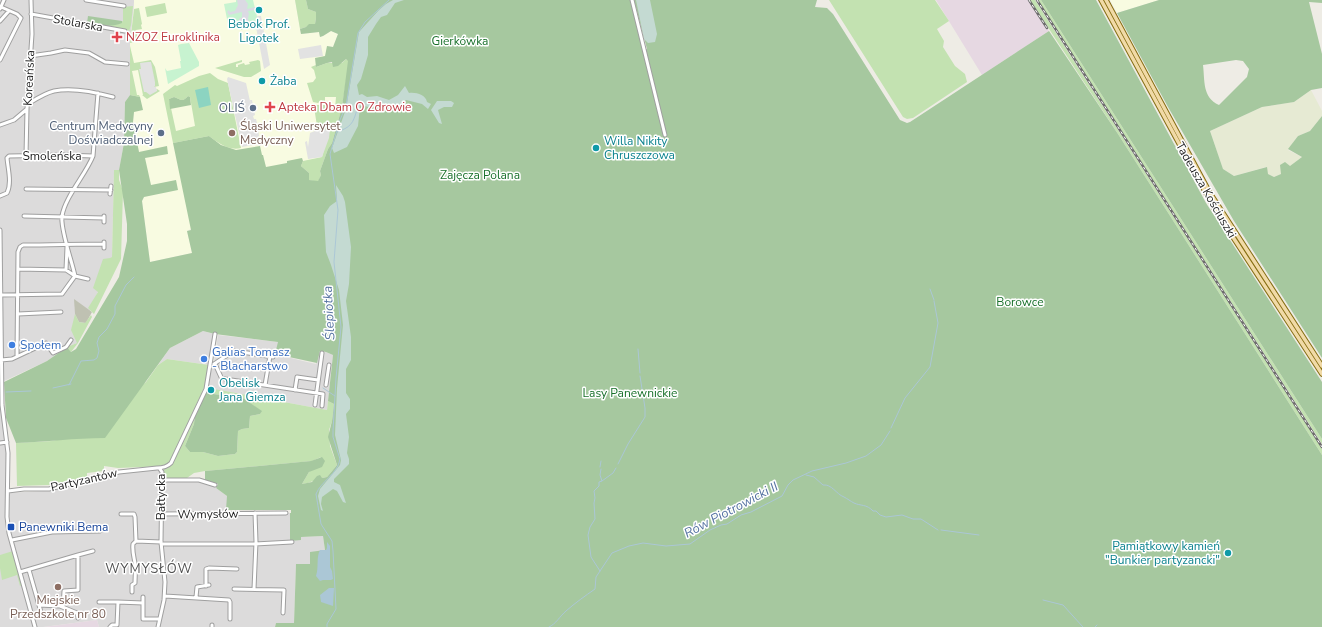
<svg xmlns="http://www.w3.org/2000/svg" width="1322" height="627" font-family="'Nunito Sans',sans-serif">
<style>
.residential{fill:#dcdbdb}
.industrial{fill:#e6d8e2}
.education{fill:#f8fbe1}
.construction{fill:#bfc1b2}
.farmland{fill:#e6ead3}
.grass{fill:#c3e2b1;fill-rule:evenodd}
.forest{fill:#a6c89f;fill-rule:evenodd}
.wetland{fill:#c4dad2}
.park{fill:#c7f3d0}
.pitch{fill:#8cd4c1}
.parking{fill:#e2e2e2}
.plaza{fill:#dbdae3}
.water{fill:#abc7d6}
.lines{fill:none;stroke-linecap:round;stroke-linejoin:round}
.stream{stroke:#abc7d6;stroke-width:1}
.minor-casing{stroke:#9f9f9f;stroke-width:5}
.major-casing{stroke:#866e12;stroke-width:5.5}
.minor{stroke:#fff;stroke-width:3}
.major{stroke:#f1daa7;stroke-width:3.5}
.rail-casing{stroke:#6c6c6c;stroke-width:2.5}
.rail{stroke:#fff;stroke-width:1;stroke-dasharray:3;stroke-linecap:butt}
.culture-dot{fill:#0f9aa8;stroke:#fff;stroke-width:1.5}
.health-dot{fill:#e0444e;stroke:#fff;stroke-width:1.5}
.service-dot{fill:#5c6f8a;stroke:#fff;stroke-width:1.5}
.education-dot{fill:#8d6e63;stroke:#fff;stroke-width:1.5}
.shop-dot{fill:#3f7fe0;stroke:#fff;stroke-width:1.5}
.transit-dot{fill:#1a4fb4;stroke:#fff;stroke-width:1.5}
.labels{text-anchor:middle;dominant-baseline:central;stroke-width:3;stroke-linejoin:round;paint-order:stroke}
.street-label{font-size:12px;fill:#1e1e1e;stroke:#fff}
.culture-label{font-size:12px;fill:#0d838f;stroke:#fff;text-anchor:start}
.health-label{font-size:12px;fill:#be3a42;stroke:#fff;text-anchor:start}
.park-label{font-size:12px;fill:#18702a;stroke:#fff}
.service-label{font-size:12px;fill:#4e5e75;stroke:#fff;text-anchor:end}
.education-label{font-size:12px;fill:#785e54;stroke:#fff;text-anchor:start}
.shop-label{font-size:12px;fill:#366cbe;stroke:#fff;text-anchor:start}
.transit-label{font-size:12px;fill:#164399;stroke:#fff;text-anchor:start}
.water-label{font-size:13px;font-style:italic;fill:#5673a2;stroke:#fff}
.neighbourhood-label{font-size:13px;letter-spacing:1px;fill:#515151;stroke:#fff}
</style>
<rect width="100%" height="100%" fill="#eeece5"/>
<path class="residential" d="M0,0h134v2l-4,41v52l-5,7 -1,41 -5,27h-5l-2,87 -35,86 -10,4 -20,14 -45,21 -2,-25z
M203,331l11,3 -5,31 -42,-6 -9,6 12,-17z
M218,335l61,7 -4,12 32,8 9,2 4,-13 6,1 7,3 -6,55 -120,-22 5,-20 -2,-1 1,-6h3z
M0,406l6,27 -2,6 3,18v36l35,-2 77,-19 41,-3 2,11h37l16,5 1,3 11,8v18l63,-1 1,28 10,-4 22,-1 2,14 -15,14h-14l-2,59h-18l-1,4h-176l-2,-7 -54,7h-43z"/>
<path class="industrial" d="M936,0h94l19,31 -67,44z
M1035,0h3l284,444v5z
M97,620l2,7h-55z"/>
<path class="education" d="M134,0h161l6,34 18,-2 1,5 3,-1 8,-5 7,3 -5,13 -6,-1v17l11,40 -16,54 -135,74 5,22 -42,9 -8,-61 2,-4 -5,-45 -6,-30 1,-11 8,-2 -12,-14v-52l4,-34z
M1110,0h49l-42,13z"/>
<path class="construction" d="M74,299l18,13 -6,11 -7,-1 -4,-8z"/>
<path class="farmland" d="M1311,90l11,21v5l-12,15 -12,5 -10,14 14,7 -21,17 -7,3 -6,-3 -2,-7 -32,9 -11,-7 -13,-38 52,-24 32,-5z"/>
<path class="grass" d="M295,0h11l2,9 8,3v6l-1,6 -15,5z
M829,0h106l14,21 -12,8 7,12 -1,6 12,19 10,8 2,8 -54,36 -6,1 -4,-2z
M1030,0h5l287,449v6l-204,-321z
M1038,0h3l281,439v5z
M165,3l2,10 -20,4 -2,-10z
M133,6l-2,19 -2,6 -22,-5c7,-1 11,-2 16,-5v-14z
M139,8l3,16 -1,1 1,4 -6,1 2,8 5,2 -13,3 4,-34z
M130,46l4,17 17,-3 4,7 4,19 -5,1 -13,-18h-1l6,23 11,-1 -1,-2h1l3,2 -13,8 -5,-4h1l-5,-25 -6,1 5,24h2l1,2 -10,-2z
M346,59l3,2 -7,46 -10,36 -4,6 -8,22 1,4 -3,7 -9,-2v-7l-8,-7 2,-5 19,-4 7,-27 -14,1 2,-5 -3,-19 2,-2h9v2h4v3h2v-2h4l1,-11h-11v6l-4,-3 -3,3 -5,-1 -6,-19 6,-1 3,-4 -2,-8 -3,-3 5,-2v2l11,-4h15z
M242,60v2l-6,2v3h2v-2l6,-2 1,2 5,-1 -1,-2 9,-2 2,1 1,10 -10,6h-7l-29,-9z
M210,73l8,6 10,4 13,65c-12,3 -23,-5 -32,-12l-36,7 -10,-49 12,-9 2,1 22,-10zM188,96l2,1 5,29 -19,5 -7,-32 5,-2c7,3 9,5 14,-1z
M114,170h5v10l4,11 -2,68 -27,55 -6,-6 10,-16 -5,-4 10,-29 7,-1 2,-1z
M75,314l4,8 6,1 6,-8 1,2 -14,26 -7,9 -4,-5 10,-4 -6,-13z
M167,359l42,6 -5,23 -34,74 -3,4 -49,2 -14,-2v5l-17,2v4l-37,8 -33,1 -1,-43 36,-2 9,-2 19,-1 66,-56 12,-17z
M208,386l4,2v-2l2,1v2l113,21 1,-9 6,3 -2,17 -3,9 1,16 7,19 -10,12c-8,1 -16,6 -25,7l7,-12 12,-15 -9,4 -107,10 -11,2 -7,5 -23,1v-10l8,-5 23,-50 -1,10 -9,22 5,6h13l15,4 17,-2 2,-2 1,-21 4,-2 7,-1 1,-12 10,-2 1,-3 -18,-13 -37,-5z
M13,551l9,34 -2,1 -3,-11 -15,5 -2,-12v-13z"/>
<path class="forest" d="M306,0h324l13,50 4,-1 -13,-49h183l-2,7 12,1 6,6 67,106 7,3 3,-1 139,-91 69,103 204,321v172h-1047l1,-4h18l2,-59h14v-12l15,-2 -2,-14 -22,1v3l-11,1v-28h1v-3h-65l1,-14 -11,-8 2,-4 -13,-4v-9l106,-10 11,-4 3,4 -3,6 -13,5 -7,12 10,-2 5,-6 3,-1 2,3 5,-1 10,-12 -9,-28 4,-16 2,-17 -6,-3 5,-46 -7,-3 -6,-1 -3,12 -42,-9 3,-12 -63,-8 -12,-3 -33,17 -65,90c-31,0 -59,4 -89,5l-10,-25 -2,-36 43,-21 20,-14 4,5 5,-3 43,-72 8,-36v-17l-8,-54 5,-27 1,-41 5,-7 10,2 3,13 -9,2 -1,10 6,30 28,-6 1,8 -23,4 6,27 25,-5 2,10 -34,7 -2,4 8,61 42,-9 -5,-22 4,-1 -18,-87 36,-7 12,9 15,5 24,-4 2,9h1l3,12 21,-4v-2l15,-3 1,3 -2,5 8,7v7l9,1 3,-6 -1,-4 8,-22 4,-6 10,-36 6,-46 -2,-2 -8,7 -5,1 -1,-5 -5,1 -11,4 -1,-9 10,-2 2,-10 6,1 5,-13 -7,-3 -8,5 -3,1 -1,-5 -18,2 -1,-5 6,-2 3,-3h6l1,-6v-6l-8,-3z
M1041,0h55l110,203 116,179v57z
M1159,0h163v3l-13,-1 13,52v34l-11,2 -17,12 -32,5 -52,24 13,38 11,7 33,-9 1,7 6,3 7,-3 -1,-9 5,-3 5,4 12,-9 -14,-8 10,-13 12,-5 12,-15v242l-88,-137 -66,-114 -51,-94zM1236,60l7,1 6,8 -2,8 -28,28c-17,-8 -14,-24 -16,-40z
M88,16l34,5v2c-11,5 -23,2 -35,0z
M188,96l2,1 1,8 -21,4 -1,-10 5,-2c7,3 9,5 14,-1z
M206,393l37,5 19,13 -2,3 -10,2 -1,12 -7,1 -4,2 -1,21 -2,2 -17,2 -15,-4h-13l-5,-6 9,-22 1,-10z"/>
<path class="wetland" d="M393,0h11l-9,3 -8,12 -6,2 -5,7 -8,13v18l-7,24 -4,6 2,10 3,-1 5,3 10,-1 12,4 9,-5 7,-9 4,7c7,-1 17,2 18,9l4,2 -3,5 -6,-5 -16,-4 -7,7 -3,1h-21l-3,-2 -4,1 -6,-2 -2,1 -2,20 -11,21 -13,6 -2,-5 14,-39 13,-77 20,-22 7,-6z
M636,0h14l7,34 -2,8 -7,1 -4,-4z
M437,101h14l3,2 -2,4h-8l-6,3 4,14 -3,-1 -8,-13z
M336,185l7,11 2,6 6,45 -2,37 -3,17 5,36v23l-5,9v24l4,6v10l-4,5 3,23 -2,16 2,6v5l-15,15v3l6,3 6,18 -3,-1 -6,-11 -4,-2 -11,8 -1,7 2,7 -2,-1 -3,-14 2,-7 20,-24 1,-5 -6,-25 2,-47 6,-63 -4,-35 -8,-25 -5,-13 -2,-37 6,-9 7,-5z"/>
<path class="park" d="M236,0h17l5,21 -6,5 -11,4 -1,-6 -2,-2 -10,2 -4,-20 12,-2z
M189,43l10,19v4l-31,18 -3,-16 2,3 14,-3 -1,-7h1l-3,-16 3,-1z"/>
<path class="pitch" d="M208,87l3,18 -12,3 -4,-18z"/>
<path class="parking" d="M257,16h4l9,49 -6,4 -8,-42 -12,2v-1l8,-2 1,-1 5,-2z
M321,45l2,11 -23,3 -2,-10z
M148,62h3l4,20v4l-1,1h2l1,4 -7,4 -4,-3h-2l-5,-23h2l-1,-6z
M228,77l18,6 6,27 -2,-10h2l3,15 -2,1 1,3h2l2,8 -3,1h3l1,8 -2,1h3l1,9h-1l-1,-2 -17,3 -15,-68z
M330,129l-1,9 -7,19 -14,2 -3,-17 2,-1 1,6 2,-14 5,-2z"/>
<path class="plaza" d="M237,0h8l3,4 -1,5 8,-2v3l-7,1 1,3 -1,4 1,5 -3,3 -6,-2 -1,-5 3,-2v-5l-13,3 -2,-3 2,-2 1,2 5,-1 3,-6z"/>
<path class="water" d="M327,542l3,4v21l2,4 1,8 -2,1h-8l-3,1 -4,-5c3,-8 0,-19 4,-26h6l1,-2z
M329,588h5l-1,18 -12,-4 -1,-7z"/>
<g class="lines">
<path class="stream" d="M337,132c18,-6 16,-12 22,-28
M930,289l4,11
M638,349l2,24
M69,385l12,-24 13,-1 3,-2 2,-7 -2,-8 2,-6 8,-8 8,-15v-8l11,-21 8,-8
M53,388l18,-4
M323,388l12,8
M6,392l25,-1
M891,428l14,-30 25,-31 8,-44 -4,-22
M618,464l10,-20 17,-27v-9l-5,-32
M600,467l1,-6
M806,475l8,2 9,8c9,-1 13,9 21,12 4,2 6,4 10,6 6,3 13,1 19,8h3l4,4 6,2 16,-2 11,4h8l17,11
M602,481l11,-8 3,-5
M941,530l38,5
M600,571l-9,-14 -3,-22 2,-8 5,-8 -1,-16 1,-5 -1,-7 5,-5v-4l3,-1 -2,-6 1,-6
M1043,600l20,5 20,22
M327,627v-3l9,-15 -3,-58 -1,-10 -11,-17 -5,-30c5,-13 22,-20 24,-35l-7,-22v-6l3,-53 5,-51 -7,-65 4,-52 -8,-56 10,-34 6,-14 12,-73 7,-11 24,-22
M549,627c7,-3 11,-11 17,-16 9,-8 19,-15 29,-22l1,-12 16,-24 17,-7 14,-3 23,3 24,-2 20,-14 11,-5 6,-1 14,-9 10,-3 31,-16 6,-11 5,-5 19,-9 34,-8 20,-7 15,-11 9,-14
M1095,627l2,-2"/>
<g class="minor-casing">
<path id="minor" d="M86,0l38,6
M632,0l33,135
M0,9l4,-9
M31,14l94,17
M0,21l9,-10
M30,56l21,-3 14,-3 24,3 16,9 22,2
M0,60l21,-42 -4,-4 -16,-7
M28,104c8,-5 17,-11 26,-13 19,-4 41,1 59,6
M0,125l14,-5 13,-11
M26,156l1,-47 5,-75 -1,-34
M26,189l85,1
M110,194l1,-8
M0,196l7,-3c5,-10 1,-24 0,-35l2,-2 55,-1 29,1
M24,216l80,2
M104,222v-6
M0,230l2,175 6,48 -1,64 2,16 26,94
M104,242v6
M18,269l48,1 9,6 13,3
M66,270l1,-23
M75,276c-3,-15 -15,-47 -13,-60 3,-19 24,-42 31,-60l5,-63
M1,295l61,-1 13,-18
M18,314l43,-2
M17,356l1,-104 2,-5 3,-2c27,0 54,-1 81,-1
M1,360l11,-1 34,-16 7,10 13,-6 5,-7
M214,364l18,-12 3,-1 38,6
M215,364l6,13 4,2 98,15 -1,12
M265,385l5,-29
M326,385l3,-20
M295,390l2,-13 21,3
M315,405l7,-52
M0,443l7,-1
M162,480h37l16,5
M8,491l16,-2h25l70,-17 38,-4c5,0 10,-1 14,-5l35,-74 9,-55
M121,514h13l1,3 1,24 -3,3c-1,7 1,13 2,19 1,7 0,13 0,20l-3,2v7
M161,514l125,-1
M12,540l40,-8 48,-1 3,-3
M136,541l25,1
M161,544h94l37,-2
M29,570l10,35 21,1 17,7 1,5
M20,572l58,-17 15,-4
M206,586v-17l3,-1 28,1
M234,589l50,1 -1,23
M254,589l2,-47 -1,-29
M165,596l64,4 1,2v17
M143,597v6
M196,597l1,-10 12,-2
M99,602h19l-1,23h-5l-2,2
M118,602l25,1v16h16
M39,605l3,11
M63,607l1,-16 14,-1v-35
M158,627l6,-27 1,-18 -4,-40 1,-70 -2,-3
M212,627v-2"/>
</g>
<g class="major-casing">
<path id="major" d="M1101,0l113,208 108,166
M1106,0l104,193 112,173"/>
</g>
<use href="#minor" class="minor"/>
<use href="#major" class="major"/>
<g class="rail-casing">
<path id="rail" d="M1029,0l18,28
M1037,0l285,447"/>
</g>
<use href="#rail" class="rail"/>
</g>
<g class="culture-dot">
<circle cx="259" cy="10" r="4"/>
<circle cx="262" cy="81" r="4"/>
<circle cx="596" cy="148" r="4"/>
<circle cx="211" cy="390" r="4"/>
<circle cx="1228" cy="553" r="4"/>
</g>
<g class="health-dot">
<path d="M115 31h4v4h4v4h-4v4h-4v-4h-4v-4h4z"/>
<path d="M268 101h4v4h4v4h-4v4h-4v-4h-4v-4h4z"/>
</g>
<g class="service-dot">
<circle cx="253" cy="108" r="4"/>
<circle cx="161" cy="133" r="4"/>
</g>
<g class="education-dot">
<circle cx="232" cy="133" r="4"/>
<circle cx="58" cy="587" r="4"/>
</g>
<g class="shop-dot">
<circle cx="12" cy="345" r="4"/>
<circle cx="204" cy="359" r="4"/>
</g>
<rect class="transit-dot" x="7" y="523" width="8" height="8" rx="2"/>
<g class="labels">
<g class="street-label">
<text transform="translate(78 23) rotate(10)">Stolarska</text>
<text transform="translate(29 78) rotate(-87)">Koreańska</text>
<text x="52" y="156">Smoleńska</text>
<text transform="translate(1206 190) rotate(60)">Tadeusza Kościuszki</text>
<text transform="translate(84 480) rotate(-13)">Partyzantów</text>
<text transform="translate(161 497) rotate(-90)">Bałtycka</text>
<text transform="translate(208 514) rotate(-1)">Wymysłów</text>
</g>
<g class="culture-label">
<text x="259" y="24" text-anchor="middle">Bebok Prof.<tspan x="259" dy="14">Ligotek</tspan></text>
<text x="270" y="81">Żaba</text>
<text x="604" y="141">Willa Nikity<tspan x="604" dy="14">Chruszczowa</tspan></text>
<text x="219" y="383">Obelisk<tspan x="219" dy="14">Jana Giemza</tspan></text>
<text x="1220" y="546" text-anchor="end">Pamiątkowy kamień<tspan x="1220" dy="14">"Bunkier partyzancki"</tspan></text>
</g>
<g class="health-label">
<text x="126" y="37">NZOZ Euroklinika</text>
<text x="278" y="107">Apteka Dbam O Zdrowie</text>
</g>
<g class="park-label">
<text x="460" y="41">Gierkówka</text>
<text x="480" y="175">Zajęcza Polana</text>
<text x="1020" y="302">Borowce</text>
<text x="630" y="393">Lasy Panewnickie</text>
</g>
<g class="service-label">
<text x="245" y="108">OLIŚ</text>
<text x="153" y="126">Centrum Medycyny<tspan x="153" dy="14">Doświadczalnej</tspan></text>
</g>
<g class="education-label">
<text x="240" y="126">Śląski Uniwersytet<tspan x="240" dy="14">Medyczny</tspan></text>
<text x="58" y="600" text-anchor="middle">Miejskie<tspan x="58" dy="14">Przedszkole nr 80</tspan></text>
</g>
<g class="shop-label">
<text x="20" y="345">Społem</text>
<text x="212" y="352">Galias Tomasz<tspan x="212" dy="14">- Blacharstwo</tspan></text>
</g>
<g class="transit-label">
<text x="19" y="527">Panewniki Bema</text>
</g>
<g class="water-label">
<text transform="translate(329 313) rotate(-93)">Ślepiotka</text>
<text transform="translate(731 510) rotate(-28)">Rów Piotrowicki II</text>
</g>
<g class="neighbourhood-label">
<text x="149" y="569">WYMYSŁÓW</text>
</g>
</g>
</svg>
